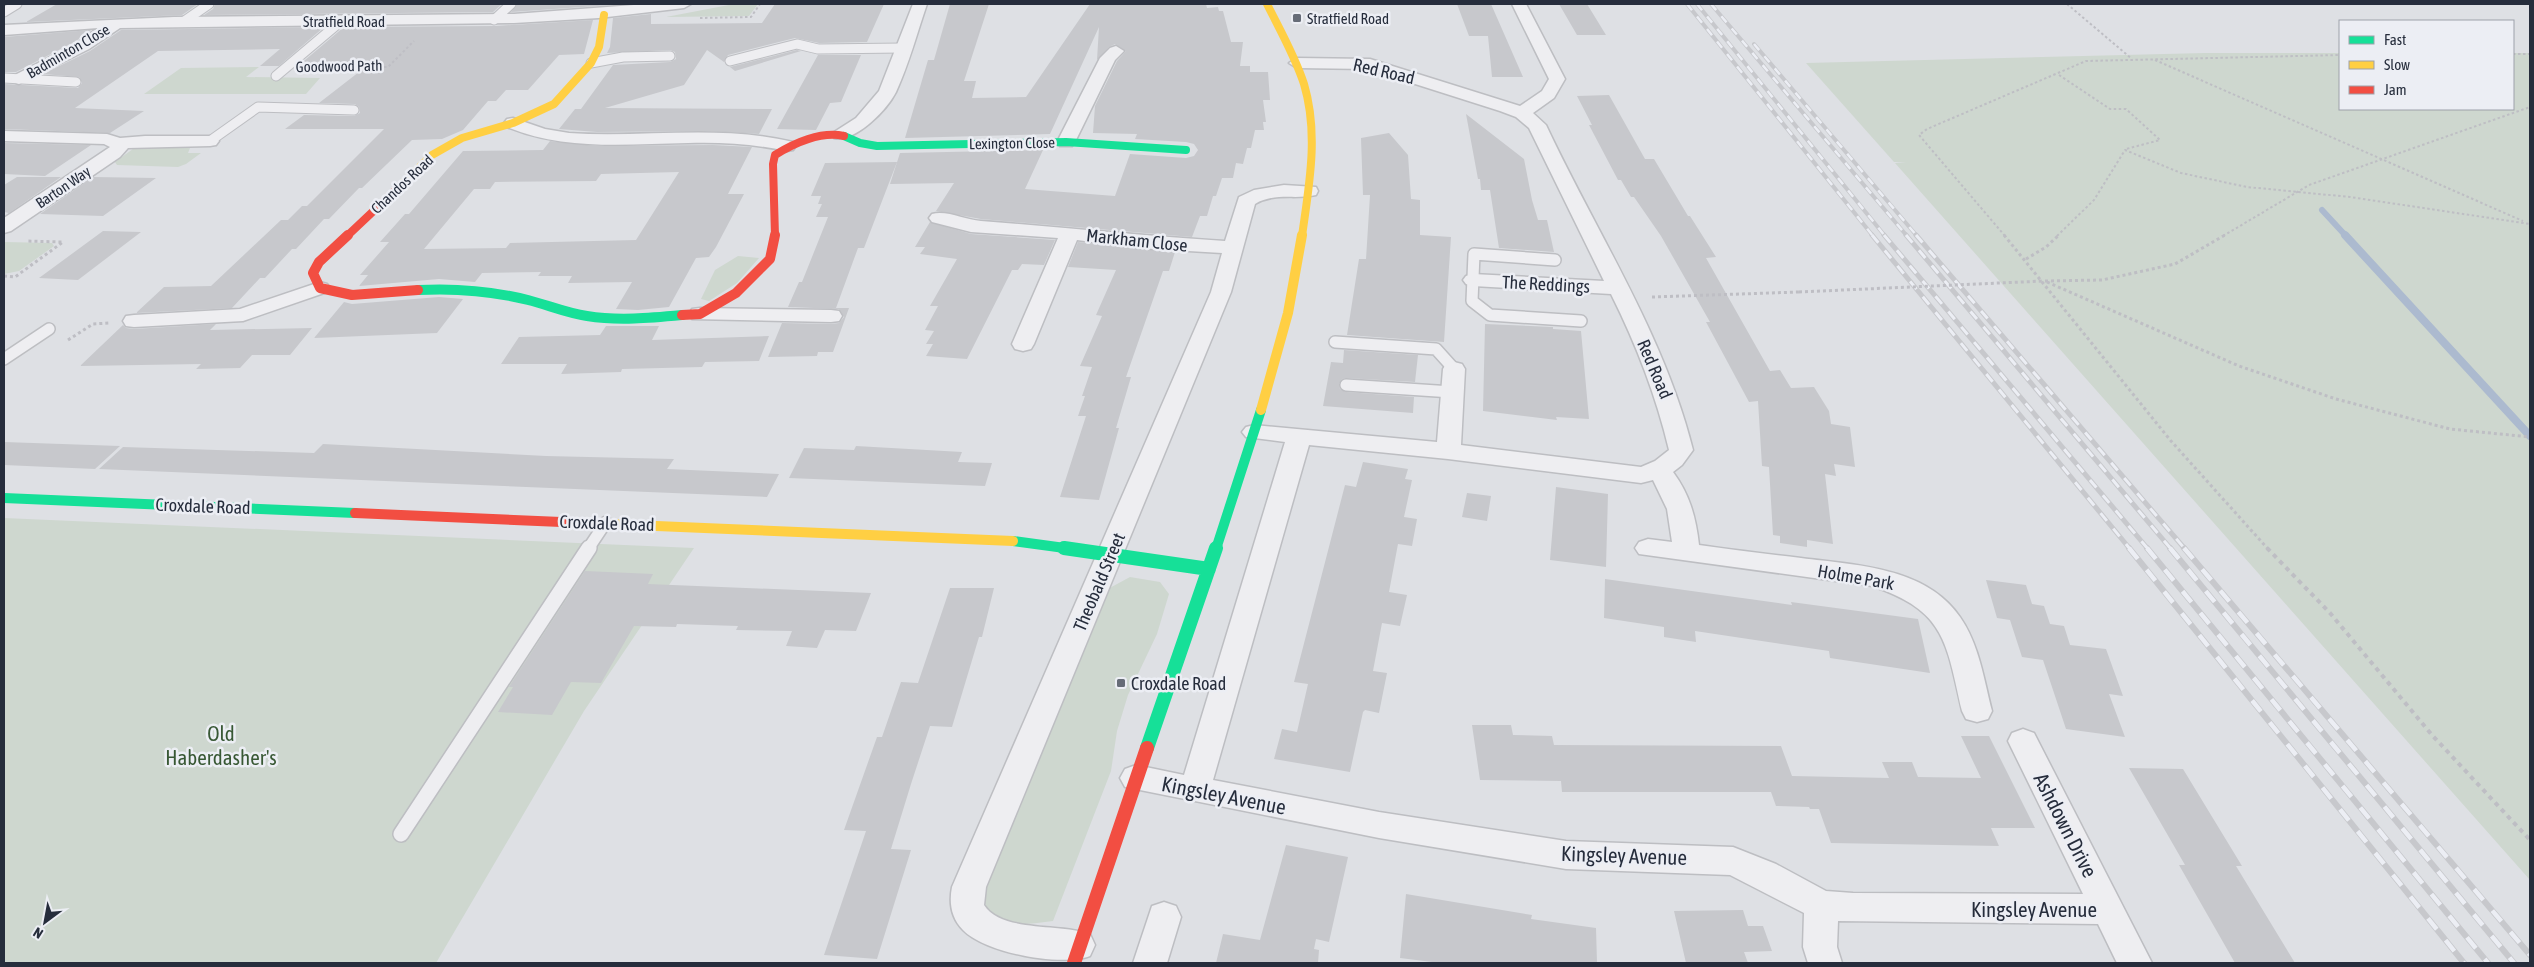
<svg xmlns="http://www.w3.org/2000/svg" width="2534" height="967" font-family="'Asap Condensed',sans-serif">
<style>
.green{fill:#ced7cf}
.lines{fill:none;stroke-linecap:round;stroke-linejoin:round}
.stream-far1{stroke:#acbacf;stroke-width:6}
.stream{stroke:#acbacf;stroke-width:8}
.building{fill:#c7c8cc;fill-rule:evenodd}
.lane-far2-casing{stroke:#bdbec2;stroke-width:11}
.lane-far1-casing{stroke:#bdbec2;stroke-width:14}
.lane-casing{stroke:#bdbec2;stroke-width:18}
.street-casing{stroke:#bdbec2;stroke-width:3}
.path-far2{stroke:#bebec4;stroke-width:2;stroke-dasharray:2.5 2.5;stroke-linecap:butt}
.path-far1{stroke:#bebec4;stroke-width:3;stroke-dasharray:3 3;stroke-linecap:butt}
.path{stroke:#bebec4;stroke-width:4;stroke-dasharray:4.5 4.5;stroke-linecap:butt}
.lane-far2{stroke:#eeeef1;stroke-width:9}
.lane-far1{stroke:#eeeef1;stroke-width:11}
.lane{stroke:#eeeef1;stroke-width:15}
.street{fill:#eeeef1;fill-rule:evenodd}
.fast-far2{stroke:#16e098;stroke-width:8}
.fast-far1{stroke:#16e098;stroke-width:10}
.fast{stroke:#16e098;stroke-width:14}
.slow-far1{stroke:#ffcf43;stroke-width:8}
.slow{stroke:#ffcf43;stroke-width:10}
.jam-far2{stroke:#f24e42;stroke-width:8}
.jam-far1{stroke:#f24e42;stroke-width:10}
.jam{stroke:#f24e42;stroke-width:14}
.rail-far2-casing{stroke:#c7c8cc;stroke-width:4}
.rail-far1-casing{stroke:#c7c8cc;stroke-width:5}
.rail-casing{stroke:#c7c8cc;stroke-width:6}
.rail-far2{stroke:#eceef4;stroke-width:2.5;stroke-dasharray:8;stroke-linecap:butt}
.rail-far1{stroke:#eceef4;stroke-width:3;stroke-dasharray:10;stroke-linecap:butt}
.rail{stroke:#eceef4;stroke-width:4.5;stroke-dasharray:14;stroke-linecap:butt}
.path-bridge{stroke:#bebec4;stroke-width:3;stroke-dasharray:3 3;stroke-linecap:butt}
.poi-dot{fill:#666c77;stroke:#eceef4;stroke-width:2}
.labels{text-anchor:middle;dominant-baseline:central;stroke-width:5;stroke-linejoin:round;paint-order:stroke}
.far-poi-label{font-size:15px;fill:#262d3c;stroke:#eceef4;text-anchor:start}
.far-street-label{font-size:15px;fill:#262d3c;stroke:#eceef4}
.street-label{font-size:18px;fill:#262d3c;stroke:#eceef4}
.poi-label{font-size:18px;fill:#262d3c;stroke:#eceef4;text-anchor:start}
.near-park-label{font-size:21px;fill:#385834;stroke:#eceef4}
.near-street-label{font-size:21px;fill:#262d3c;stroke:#eceef4}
</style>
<rect width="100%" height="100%" fill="#dee0e4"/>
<path class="green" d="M734,4h24l-9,12 -83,1z
M2205,53h135v56h173v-56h17v827l-635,-717 11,-1h-12l-88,-99z
M259,67l-13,10 74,1 -14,16h-162l37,-26z
M137,146h50l3,2 -2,5h13l-15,11 -8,3 -61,-2 -2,-3z
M4,242l48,1 2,3 -35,25 -15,3z
M738,256l21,2 -22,25 -28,18 -8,-2 14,-29z
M4,518l690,30 -110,163 -148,252h-432z
M1130,577l30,5 9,12 -12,40 -29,61 -11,36 -6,40 -58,150c-35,5 -68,9 -72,-35l125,-296z"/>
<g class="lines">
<path class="stream-far1" d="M2322,210l24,26"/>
<path class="stream" d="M2345,235l185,201"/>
</g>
<path class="building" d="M57,4h141l-16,11 -156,7z
M215,4h287l-9,8 -289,3 9,-6z
M517,4h108l-114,8z
M775,4h109l-17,38 -48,1 -24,-5 -67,17 -4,7 -17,-12 -23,35 -79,23 167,1 -13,25 -50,-3 -112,1 -38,-3 16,-20h6l32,-44 57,-3 6,-3 -1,-7 -5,-2 -63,3 3,-6 3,-29 38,-4v10l111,-1z
M950,4h39l-25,77h12l-4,17 54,-1 64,-93h116l1,4 11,-1 1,4h4l8,31h12l-3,24h10v6h18l2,28h-7l3,22h-3l1,8h-9l-4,18h-4l-4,16 -7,-1 -3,15h-11l-6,18h-3l-6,20h-7l-8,21 -211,-18 -45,-8 18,-28 -64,1 10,-31 143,-3 -18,39 90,7 15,-42 56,4 8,-2 4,-6 -4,-6 -8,-2 -51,-3 2,-5 -44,-1 2,-27 22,-45 9,-10 -11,-7 -6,3 -12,13 2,-33 -49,107 -145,4 23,-78h6z
M1457,4h34l32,73h-31l-4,-41h-19z
M1559,4h28l19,31h-29z
M593,20l-9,34 -25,1 -31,35h-22l-10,11h-8l-25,29 -21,9 -30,1 -50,48h-3l-30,31h-5l-28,30h-4l-27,29h-5l-28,30 -96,5 28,-26 47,-1 70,-66h7l14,-14h5l77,-77h-99l19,-14 50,1 6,-3 -1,-6 -4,-3 -36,-1 49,-38 -70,1 46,-39 151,-1z
M324,27l-45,39h-19l20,-17 -122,2 -83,57 69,3 -34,22 -106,-4v-45l74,4 4,-5 -3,-6 -36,-3 47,-23 31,-21z
M91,30l-15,11 -60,31h-12v-35z
M797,50l4,1 -66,20 -5,-4z
M818,55h43l-20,47 -11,1 -14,27 -39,-1z
M1609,95l36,64h9l34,57h2l26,41 -10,1 64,113 10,-1 11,18 23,-1 15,24 2,13 19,3 5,40 -21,-3 2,12 -11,-2 8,70 -26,-4v7l-27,-4v-7l-7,-1 -4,-68 -7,-1 -4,-65 -9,1 -43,-80h4l-49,-86 -27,-39h-3l-10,-17h-3l-29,-55h3l-15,-29z
M1466,114l58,45 8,41 6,20h9l7,32 -55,-4 -9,-58h-9l-1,-11h-2z
M1389,133l19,22 3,44 9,1v35l31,2 -7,105 -97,-7 12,-76h7l4,-64h-7l-2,-57z
M550,141l46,5 117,-1 39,2 -24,47h16l-28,53 -7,10 -13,1 -27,49 -31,3 -22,-1 16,-27 -64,1 4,-7h-34l3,-4 -59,1 -7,9 -36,-3 -80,7 9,-11h-8l29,-33h-9l25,-28h4l54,-63 80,-1zM679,172l-43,68 -126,3 -4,5 -82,1 50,-60h16l5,-7 101,-1 5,-7z
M4,143l87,2 -46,31 -41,-2z
M897,162l-33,86h-6l-22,60h13l-16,44h-15l-1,4 -49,1 14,-34 49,1 8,-1 5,-6 -5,-8 -51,-2 11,-25h3l26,-65h-12l6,-13h-4l3,-8h-10l14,-33z
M17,177h44l-52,36 -5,-1v-27z
M93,177l63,1 -53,38 -63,-2z
M930,222l41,12 84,6 -11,25 -22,-1 -4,6h-6l-45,89 -41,-3 7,-12h-7l8,-13 -9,-1 13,-24h-8l27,-47 -37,-5 5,-7h-10z
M103,231l38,1 -63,48 -39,-2z
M1078,242l97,10 -6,19h-6l-37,106h5l-15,51h3l-20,72 -39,-3 26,-81h-8l7,-20h-3l10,-29 -12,-1 22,-50 -6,-1 20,-45 -48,-3z
M439,297l24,2 -26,34 -123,5 30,-36 8,2z
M216,324l-6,6 102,-2 -22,27h-38l-12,13 -44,1 5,-5 -121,2 43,-41 3,3 8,1z
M1485,324l68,3v2l28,2 8,88 -33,-2 1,3 -74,-9z
M606,326h53l-7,14 117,-4 -10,25 -54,1 -3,5 -80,2 -1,3 -60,2 6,-10h-66l18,-27 81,-2z
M1344,350l74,5 -3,27 -69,-4 -4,1 -3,5 1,5 6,3 68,5 -1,16 -90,-7 8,-44 12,1z
M4,442l116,4 -25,23 -91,-4z
M323,444l223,12 128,3 -7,10 112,5 -12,23 -668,-28 24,-22 191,6z
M856,446l106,6 -4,10 34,1 -7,23 -196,-8 15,-30 50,2z
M1363,462l45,7 -3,10 7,1 -8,37 13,2 -5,27 -14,-2 -9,48 18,3 -7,31 -18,-3 -9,48 14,2 -8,40 -14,-3 -2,2 -13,60 -76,-13 8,-30 15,3 11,-48 -14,-2 51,-197 11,2z
M1556,487l52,7 -2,73 -56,-7z
M1467,493l24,3 -4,25 -25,-4z
M585,571l68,3 -5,10 223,9 -15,38 -31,-1 -8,18 -31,-2 6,-15 -56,-1 2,-4 -61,-2 -1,3 -42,-1 -33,57 -30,-1 -19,33 -54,-3 15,-25h-4l9,-14z
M1605,579l187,26 -1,-3 127,17 12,54 -100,-15 -1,-7 -134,-20 1,11 -32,-5v-10l-60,-9z
M1986,580l40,5 6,19 12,2 6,18 14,2 6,19 36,4 17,47 -14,-2 16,43 -59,-8 -23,-69 -21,-3 -12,-37 -13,-2z
M950,588h44l-12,49h-3l-27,90 -22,-1 -19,58 -20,65 20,1 -34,109 -53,-4 42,-124 -22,-1 33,-93h5l19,-55 17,1z
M1472,725h39l2,10 39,1 2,9 227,1 11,30 97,2 -7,-16h30l6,15 63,1 -20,-42h28l46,92h-44l8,18 -168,-3 -12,-34h-9l-1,-2 -33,-1 -5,-14h-209l-1,-11 -81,-1z
M2129,768l54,1 59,97h-6l59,97h-60l-56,-98h6z
M1286,845l62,12 -19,85 -13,-3 -2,10 5,1 -1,13h-102l7,-29 37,6z
M1406,894l126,21 -1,4 65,9 1,35h-157l-40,-5z
M1743,910l5,16h15l9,25 -28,1 4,11h-62l-12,-52z"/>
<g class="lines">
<g class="lane-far2-casing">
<path id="lane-far2" d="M4,12l13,-8
M494,20l17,-16
M183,22l26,-18
M730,61l67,-17 21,5 85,-1
M591,63l32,-6 47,-1
M276,76l64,-54
M4,78l72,4
M210,141l48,-34 96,3"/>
</g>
<g class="lane-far1-casing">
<path id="lane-far1" d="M1555,260l-81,-6 -2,47 18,14 91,6
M1335,342l101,7 18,20
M4,359l45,-30
M1346,385l106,7
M588,549l18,-27"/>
</g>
<g class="lane-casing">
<path id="lane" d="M401,834l188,-286"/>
</g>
<g class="street-casing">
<path id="street" d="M647,4h44l-7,4 -85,10 -85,5 -394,5 -31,21 -70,35 -6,-2 -2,-3 2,-3 64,-33 21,-15 -94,7v-10l170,-8 340,-3z
M913,4h14c-10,29 -18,60 -31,88 -9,18 -41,51 -62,46l-3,-4 25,-16 23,-27z
M1512,4h14l39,75 -11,19 -21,15 13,12c50,107 118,209 147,325l-11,15 -9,7c17,23 23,46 26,73 34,5 68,9 102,13 55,7 125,9 159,59 19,27 24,63 32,94l-4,8 -11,3 -11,-3 -4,-8c-16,-69 -16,-100 -90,-125l-233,-32 -4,-6 4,-6 9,-3 24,3 -5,-33 -14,-29 -12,3 -193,-24 -139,-14 -96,335 166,32 187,29 167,6 43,17 50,27 27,2 230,1 -75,-153 4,-8 11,-4 11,4 118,230h-35l-19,-39 -260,-3 -1,26 5,16h-34l-5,-16 1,-34 -74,-38 -164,-6 -187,-31 -254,-51 -5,-9 5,-9 11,-4 48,10 101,-333 -39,-5 -4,-5 4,-5 8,-2 183,17 6,-73 3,-5 8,-2 8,2 3,5 -4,76 180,22 14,-6 14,-11c-13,-55 -33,-106 -58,-156l-138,-8 -7,-2 -3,-4 3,-4 7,-2 131,7 -75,-153 -13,-11 -16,-6 -132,-42 -71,-1 -8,-5 8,-5 73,1 150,47 22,-15 7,-12z
M1116,46l8,5 -9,9 -40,82 -3,4h-12l-3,-4 43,-84 10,-10z
M513,118l32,11 24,4c75,5 150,-9 224,9l3,4 -3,4 -6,1c-33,-7 -65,-9 -99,-8 -62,1 -123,8 -181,-16l-3,-4 3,-4z
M4,131l103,3 13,4 25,-2h65l6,1 3,4 -3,4 -6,1 -82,2 -8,9 -109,74 -7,2v-15l106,-71 -6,-3 -100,-3z
M1284,185l32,2 2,4 -2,4c-21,5 -41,-3 -61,9l-24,88 -245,595 -2,18c18,28 77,18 106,29l5,11 -5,11c-29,11 -105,-3 -127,-26 -12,-12 -14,-28 -11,-43l259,-595 11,-39 -84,-5 -61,-8 -43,104 -3,5 -8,2 -8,-2 -3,-5 46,-106 -87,-6 -39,-10 -3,-4 3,-4c15,-4 33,6 49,7 81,6 162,15 244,20l14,-44 15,-7z
M320,282l7,2 3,4 -3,4 -84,29 -109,6 -8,-1 -3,-5 3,-5 8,-1 106,-6z
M700,308l131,2 8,1 3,5 -3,5 -8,1 -139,-3 -3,-5 3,-5z
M1164,902l12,4 5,11 -14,46h-34l19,-57z"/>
</g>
<path class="path-far2" d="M2067,4l65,55
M700,18l51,-1 9,-13
M2513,54h17
M2155,60l368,161
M319,67h69l26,-26
M2059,75l51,34h16l34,31 -34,9
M2005,236l-86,-101 8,-6 159,-68 254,-6
M2057,236l37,-36 31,-50 56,23 66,14 103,10 180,27
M2223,236l86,-51 221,-78"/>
<path class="path-far1" d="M2004,235l167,206 97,108
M2026,259l20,-12 13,-12
M4,276l11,1 48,-35 -37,-1
M2045,281l57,-1 73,-16 50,-29
M2047,282l192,84 97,33 114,30 80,8
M1652,297l147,-5
M68,340l25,-16 16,-1"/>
<path class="path" d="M2267,548l63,65 102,122 98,105"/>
<use href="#lane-far2" class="lane-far2"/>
<use href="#lane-far1" class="lane-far1"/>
<use href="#lane" class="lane"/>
<use href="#street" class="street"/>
<path class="fast-far2" d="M844,136l16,7 17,3 189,-4 120,8"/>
<path class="fast-far1" d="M418,290c37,-2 74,1 110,10 20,5 38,13 59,16 31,5 63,2 95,-1
M4,498l351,15
M1013,541l59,8
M1216,549l45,-139"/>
<path class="fast" d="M1064,548l145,21
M1147,748l69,-200"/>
<path class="slow-far1" d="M1267,4c13,26 28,52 37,80 15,50 5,102 -2,152
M400,186l32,-31 30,-17 51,-15 41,-19 37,-41 8,-16 5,-32"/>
<path class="slow" d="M1261,410l27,-97 14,-78
M585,523l428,18"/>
<path class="jam-far2" d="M347,236l53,-50
M775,236l-2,-72 2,-9c19,-12 46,-24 69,-19"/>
<path class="jam-far1" d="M348,235l-29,27 -6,11 7,15 32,7 66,-5
M682,315l18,-1 36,-21 34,-34 5,-24
M355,513l230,10"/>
<path class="jam" d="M1074,963l73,-215"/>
<g class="rail-far2-casing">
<path id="rail-far2" d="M1687,4l186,232
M1697,4l188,232
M1711,4l196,232
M1754,44l163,192"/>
</g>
<g class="rail-far1-casing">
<path id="rail-far1" d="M1872,235l258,314
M1884,235l264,314
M1906,235l265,314
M1916,235l269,314"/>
</g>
<g class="rail-casing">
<path id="rail" d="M2129,548l335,415
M2147,548l341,415
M2170,548l344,415
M2184,548l346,407"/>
</g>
<use href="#rail-far2" class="rail-far2"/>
<use href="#rail-far1" class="rail-far1"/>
<use href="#rail" class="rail"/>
<path class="path-bridge" d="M1799,292l245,-11"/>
</g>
<g class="poi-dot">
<rect x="1292" y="13" width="10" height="10" rx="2.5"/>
<rect x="1116" y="678" width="10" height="10" rx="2.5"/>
</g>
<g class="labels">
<g class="far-poi-label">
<text x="1307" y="18">Stratfield Road</text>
</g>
<g class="far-street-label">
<text x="344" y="21">Stratfield Road</text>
<text transform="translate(68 51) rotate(-30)">Badminton Close</text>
<text transform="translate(339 66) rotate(-1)">Goodwood Path</text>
<text transform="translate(1012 143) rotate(-1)">Lexington Close</text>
<text transform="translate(402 184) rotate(-43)">Chandos Road</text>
<text transform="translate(63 187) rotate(-34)">Barton Way</text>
</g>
<g class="street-label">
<text transform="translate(1384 71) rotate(13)">Red Road</text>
<text transform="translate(1137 240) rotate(6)">Markham Close</text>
<text transform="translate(1546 284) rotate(3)">The Reddings</text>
<text transform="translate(1655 369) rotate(67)">Red Road</text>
<text transform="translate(203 506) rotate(2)">Croxdale Road</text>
<text transform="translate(607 523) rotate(2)">Croxdale Road</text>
<text transform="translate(1856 577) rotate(10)">Holme Park</text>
<text transform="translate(1099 582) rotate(-67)">Theobald Street</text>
</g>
<g class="poi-label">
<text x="1131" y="683">Croxdale Road</text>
</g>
<g class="near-park-label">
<text x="221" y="733">Old<tspan x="221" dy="24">Haberdasher's</tspan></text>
</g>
<g class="near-street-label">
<text transform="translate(1224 795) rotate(11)">Kingsley Avenue</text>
<text transform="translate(2066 825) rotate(63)">Ashdown Drive</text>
<text transform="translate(1624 855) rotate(2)">Kingsley Avenue</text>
<text x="2034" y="909">Kingsley Avenue</text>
</g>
</g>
<rect width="2534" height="967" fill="none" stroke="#262d3c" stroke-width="10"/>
<rect x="2339" y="20" width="175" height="90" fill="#eceef4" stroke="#9da1aa"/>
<rect x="2349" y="36" width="25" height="8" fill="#16e098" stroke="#9da1aa"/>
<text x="2384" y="45" font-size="15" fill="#262d3c">Fast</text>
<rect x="2349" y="61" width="25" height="8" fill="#ffcf43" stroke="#9da1aa"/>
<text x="2384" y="70" font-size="15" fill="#262d3c">Slow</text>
<rect x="2349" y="86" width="25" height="8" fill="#f24e42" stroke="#9da1aa"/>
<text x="2384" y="95" font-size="15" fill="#262d3c">Jam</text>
<g transform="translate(45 922) rotate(212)" stroke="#eceef4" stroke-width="4" paint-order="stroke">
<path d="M0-4L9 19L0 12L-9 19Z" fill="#262d3c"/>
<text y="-8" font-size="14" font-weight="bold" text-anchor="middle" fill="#262d3c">N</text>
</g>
</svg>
